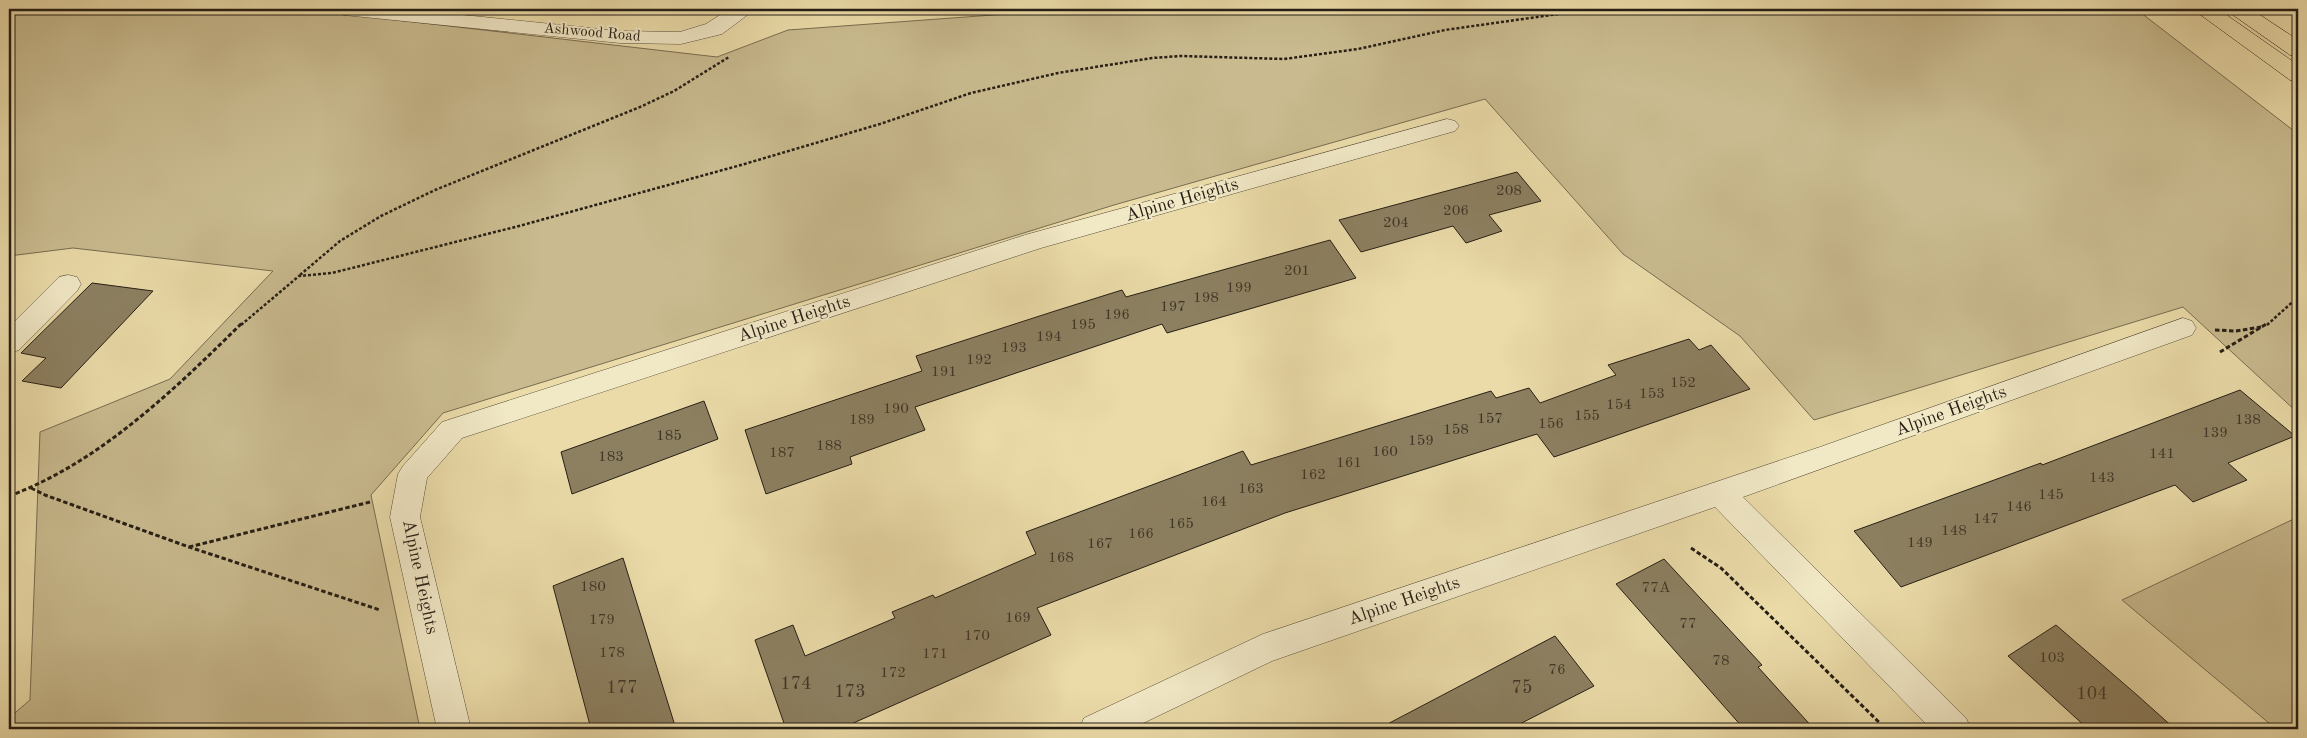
<svg xmlns="http://www.w3.org/2000/svg" width="2307" height="738" font-family="'Old Standard TT',serif">
<style>
.green{fill:#c9bb8f;stroke:#786c52}
.building{fill:#8c8061;stroke:#261e15}
.lines{fill:none;stroke-linecap:round;stroke-linejoin:round}
.minor-casing{stroke:#574d3a;stroke-width:1}
.major-casing{stroke:#261e15;stroke-width:1}
.path-far1{stroke:#261e15;stroke-width:2.5;stroke-dasharray:3 2;stroke-linecap:butt}
.path{stroke:#261e15;stroke-width:3;stroke-dasharray:4.5 2.5;stroke-linecap:butt}
.minor{fill:#f1e8c6;fill-rule:evenodd}
.major{fill:#eadba8;fill-rule:evenodd}
.labels{text-anchor:middle;dominant-baseline:central;stroke-width:4;stroke-linejoin:round;paint-order:stroke}
.far-street-label{font-size:15px;fill:#261e15;stroke:#f1e8c6}
.number-label{font-size:15px;fill:#403628}
.street-label{font-size:18px;fill:#261e15;stroke:#f1e8c6}
.near-number-label{font-size:18px;fill:#403628}
</style>
<rect width="100%" height="100%" fill="#eadba8"/>
<filter id="stains"><feTurbulence type="fractalNoise" baseFrequency=".004" numOctaves="4"/><feColorMatrix values="0 0 0 0 .2 0 0 0 0 .09 0 0 0 0 .02 0 0 0 .5 -.17"/></filter>
<radialGradient id="worn" r=".72"><stop offset=".6" stop-color="#630" stop-opacity="0"/><stop offset="1" stop-color="#630" stop-opacity=".3"/></radialGradient>
<path class="green" d="M9,9h293l415,48 71,-27 287,-21h1061l162,125v279l-115,-106 -369,113 -74,-84 -117,-82 -138,-155 -371,106 -671,208 -72,82 49,234h-411v-11l21,-18 10,-268 130,-53 103,-108 -200,-23 -64,8z
M2298,517v212h-22l-154,-129z"/>
<path class="building" d="M1517,172l24,29 -52,14 13,16 -36,12 -13,-17 -92,26 -22,-32z
M1330,240l26,38 -189,55 -5,-9 -247,83 10,23 -75,27 2,7 -86,30 -21,-64 177,-59 -6,-15 139,-45 67,-21 4,7z
M92,283l61,8 -92,97 -39,-7 24,-23 -25,-5z
M1689,339l10,11 12,-5 39,44 -196,68 -17,-23 -252,79 -248,95 14,27 -211,94h-54l-31,-89 38,-15 12,31 90,-38 -3,-6 41,-17 2,3 101,-44 -10,-22 217,-81 8,14 240,-74 5,7 33,-10 11,15 76,-28 -8,-10z
M2240,390l55,46 -67,27 19,17 -54,22 -18,-17 -274,102 -47,-56 187,-68 1,2z
M704,401l14,38 -146,55 -11,-42z
M623,558l30,97 23,74h-85l-38,-143z
M1664,559l98,106 -4,2 56,62h-70l-128,-145z
M2056,625l81,70 38,34h-87l-80,-73z
M1555,636l39,50 -84,43h-132z"/>
<g class="lines">
<g class="minor-casing">
<path id="minor" d="M333,9h71l216,22 60,1 26,-8 23,-15h25l-4,4 -28,21 -41,10 -61,-1 -276,-28 -7,-2z
M1447,119l8,2 4,5 -4,5 -414,117 -579,190 -35,40 -7,39 51,212h-34l-47,-212 8,-43 5,-8 39,-44 583,-187z
M68,275l9,2 4,7 -4,7 -58,59 -10,3v-26l50,-50z
M2183,318l9,3 4,7 -4,7 -449,162 223,221 5,11h-40l-216,-222 -443,154 -141,68h-52l5,-11 179,-84 557,-187z"/>
</g>
<g class="major-casing">
<path id="major" d="M2194,9h24l80,56v17l-8,-2 -92,-67z
M2231,9h20l47,31v17l-8,-2 -57,-40 -4,-4z"/>
</g>
<path class="path-far1" d="M300,275l40,-34 41,-25 54,-26 205,-83 34,-16 55,-34
M241,325l58,-49 33,-3 187,-47 222,-61 139,-41 91,-31 87,-20 94,-15 29,-2 103,3 74,-10 87,-19 149,-21
M2267,325l31,-28"/>
<path class="path" d="M2215,330l21,1 25,-4
M2220,352l48,-29
M31,488l14,7 144,52 191,63
M9,496c90,-33 166,-107 233,-173
M189,547l181,-45
M1691,548l30,20 165,161"/>
<use href="#minor" class="minor"/>
<use href="#major" class="major"/>
</g>
<g class="labels">
<g class="far-street-label">
<text transform="translate(592 33) rotate(5)">Ashwood Road</text>
</g>
<g class="number-label">
<text x="1509" y="191">208</text>
<text x="1456" y="211">206</text>
<text x="1396" y="223">204</text>
<text x="1297" y="271">201</text>
<text x="1239" y="288">199</text>
<text x="1206" y="298">198</text>
<text x="1173" y="307">197</text>
<text x="1117" y="315">196</text>
<text x="1083" y="325">195</text>
<text x="1049" y="337">194</text>
<text x="1014" y="348">193</text>
<text x="979" y="360">192</text>
<text x="944" y="372">191</text>
<text x="1683" y="383">152</text>
<text x="1652" y="394">153</text>
<text x="1619" y="405">154</text>
<text x="896" y="409">190</text>
<text x="1587" y="416">155</text>
<text x="1490" y="419">157</text>
<text x="862" y="420">189</text>
<text x="2248" y="420">138</text>
<text x="1551" y="424">156</text>
<text x="1456" y="430">158</text>
<text x="2215" y="433">139</text>
<text x="669" y="436">185</text>
<text x="1421" y="441">159</text>
<text x="829" y="446">188</text>
<text x="1385" y="452">160</text>
<text x="782" y="453">187</text>
<text x="2162" y="454">141</text>
<text x="611" y="457">183</text>
<text x="1349" y="463">161</text>
<text x="1313" y="475">162</text>
<text x="2102" y="478">143</text>
<text x="1251" y="489">163</text>
<text x="2051" y="495">145</text>
<text x="1214" y="502">164</text>
<text x="2019" y="507">146</text>
<text x="1986" y="519">147</text>
<text x="1181" y="524">165</text>
<text x="1954" y="531">148</text>
<text x="1141" y="534">166</text>
<text x="1920" y="543">149</text>
<text x="1100" y="544">167</text>
<text x="1061" y="558">168</text>
<text x="593" y="587">180</text>
<text x="1656" y="588">77A</text>
<text x="1018" y="618">169</text>
<text x="602" y="620">179</text>
<text x="1688" y="624">77</text>
<text x="977" y="636">170</text>
<text x="612" y="653">178</text>
<text x="935" y="654">171</text>
<text x="2052" y="658">103</text>
<text x="1721" y="661">78</text>
<text x="1557" y="670">76</text>
<text x="893" y="673">172</text>
</g>
<g class="street-label">
<text transform="translate(1182 200) rotate(-16)">Alpine Heights</text>
<text transform="translate(794 319) rotate(-18)">Alpine Heights</text>
<text transform="translate(1951 411) rotate(-20)">Alpine Heights</text>
<text transform="translate(420 577) rotate(78)">Alpine Heights</text>
<text transform="translate(1404 601) rotate(-19)">Alpine Heights</text>
</g>
<g class="near-number-label">
<text x="796" y="684">174</text>
<text x="622" y="688">177</text>
<text x="1522" y="688">75</text>
<text x="850" y="692">173</text>
<text x="2092" y="694">104</text>
</g>
</g>
<rect width="2307" height="738" fill="none" stroke="#eadba8" stroke-width="30"/>
<rect x="10" y="10" width="2287" height="718" fill="none" stroke="#261e15" stroke-width="2.5"/>
<rect x="15" y="15" width="2277" height="708" fill="none" stroke="#261e15"/>
<rect width="100%" height="100%" filter="url(#stains)"/>
<rect width="100%" height="100%" fill="url(#worn)"/>
</svg>
